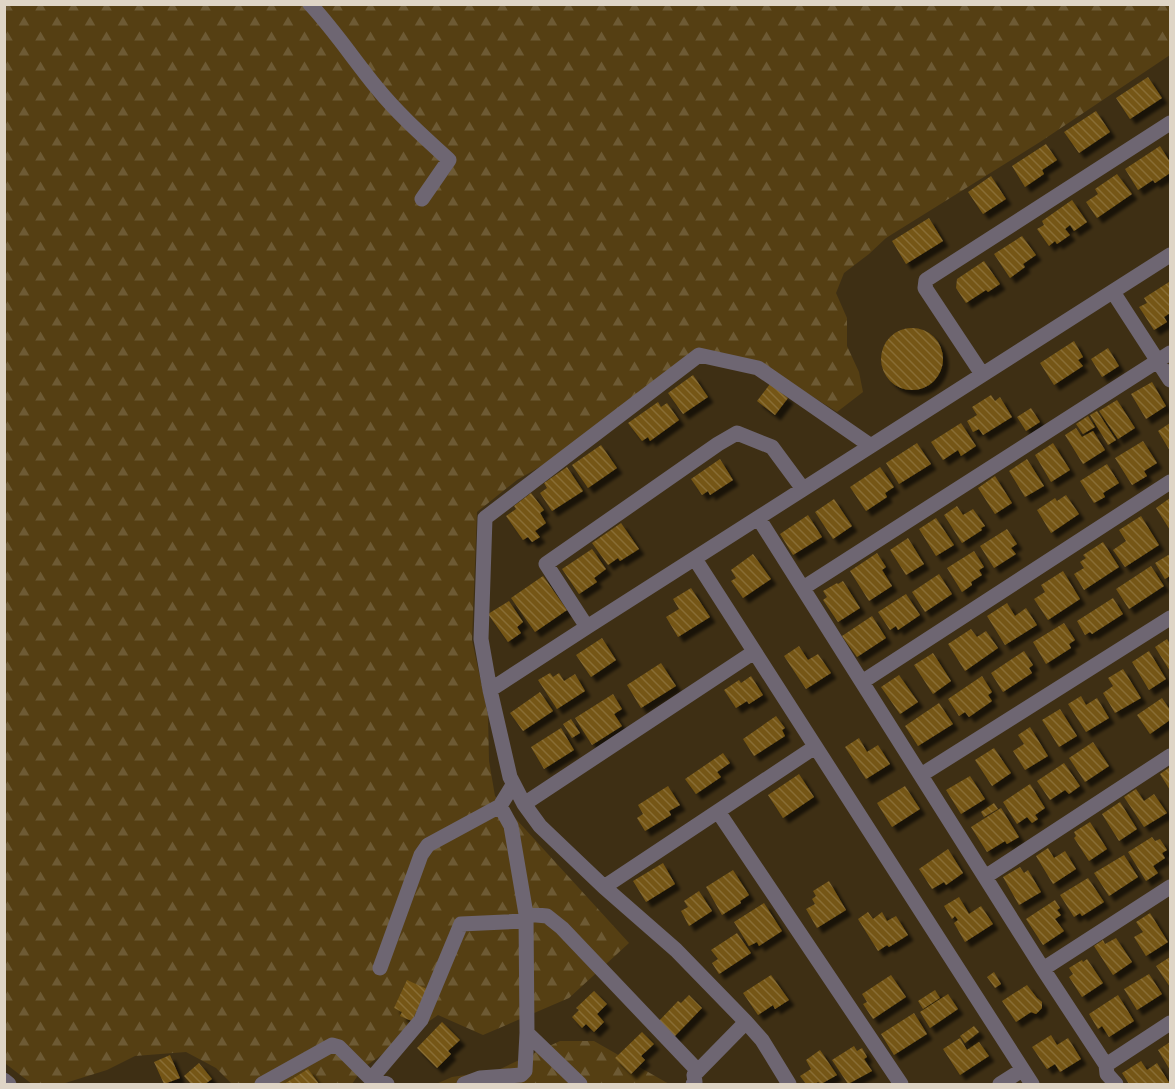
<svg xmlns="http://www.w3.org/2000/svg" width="1175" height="1089" font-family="Karla,sans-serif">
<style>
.forest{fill:url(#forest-firs)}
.building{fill:url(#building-back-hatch);filter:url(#shadow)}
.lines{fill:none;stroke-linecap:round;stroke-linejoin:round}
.minor{stroke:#6e6672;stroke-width:15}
</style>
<defs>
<pattern id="forest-firs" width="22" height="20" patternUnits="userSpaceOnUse" patternTransform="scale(1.5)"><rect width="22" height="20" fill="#553f13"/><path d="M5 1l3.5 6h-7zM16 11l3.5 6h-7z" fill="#6d5a34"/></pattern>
<pattern id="building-back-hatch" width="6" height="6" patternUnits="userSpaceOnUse" patternTransform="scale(1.5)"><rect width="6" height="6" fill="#755614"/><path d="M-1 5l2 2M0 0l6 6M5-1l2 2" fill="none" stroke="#886d35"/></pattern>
<filter id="shadow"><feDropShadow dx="5.5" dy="5.5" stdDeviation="1.5" flood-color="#0009"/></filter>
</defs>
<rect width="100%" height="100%" fill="#3e2f14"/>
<path class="forest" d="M1170,4v51l-130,87 -154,96 -17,16 -25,19 -8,20 11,25v28l12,26 4,20 -26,20 -62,-39 -82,-14 -112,84 -64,37 -40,32 -5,128 16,75 1,46 6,35 134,147 -60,55 -86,37 -45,-20 -75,53 -11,16h-120l-16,-16 -30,-16 -51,4 -28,14 -45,14h-30l-26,-20 -2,-1059z
M560,1041h34l75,43h-233l16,-7 46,-7z"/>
<path class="building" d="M1148,77l14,21 -32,21 -14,-21z
M1096,111l14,21 -31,21 -15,-21z
M1046,144l11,16 -15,10 2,4 -19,13 -13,-21z
M1160,146l10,16v11l-15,10 -2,-3 -15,10 -13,-21z
M1117,174l15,20 -35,24 -11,-16 12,-8 -3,-5z
M991,176l15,23 -23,15 -15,-22z
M1072,200l15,22 -13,9 -4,-6 -5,4 5,6 -13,9 -2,-3 -6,5 -12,-17 7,-4 -2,-4z
M929,218l14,23 -37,23 -14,-23z
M1022,236l14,19 -13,9 2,3 -15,11 -16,-24z
M984,261l16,23 -12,8 -2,-2 -20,13 -10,-15 1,-9z
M1169,282l1,2v29l-6,4 3,5 -13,8 -15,-23 8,-4 -3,-5z
M881 359a31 31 0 1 1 62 0a31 31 0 1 1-62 0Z
M1074,341l9,16 -5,3 5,6 -29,19 -14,-22z
M1108,348l11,18 -17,11 -11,-18z
M693,375l15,22 -25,17 -15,-21z
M1152,382l14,24 -20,13 -15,-25z
M770,384l18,14 -13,17 -18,-14z
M991,395l4,6 5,-4 12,20 -29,18 -4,-6 -6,3 -6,-11 10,-6 -5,-8z
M1117,400l18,28 -17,11 -19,-28z
M658,402l3,5 6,-4 12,17 -29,21 -2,-4 -6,4 -14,-18z
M1031,408l9,14 -14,9 -9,-14z
M1097,411l19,29 -8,5 -18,-30z
M1088,416l7,11 -12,7 -7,-10z
M961,423l15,23 -15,10 -3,-6 -15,10 -12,-18z
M1170,423v28l-12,-20z
M1076,428l6,9 11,-6 12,19 -22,14 -18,-29z
M1143,441l14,22 -13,8 3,5 -15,9 -17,-27z
M917,443l14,21 -32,20 -13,-21z
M1053,443l17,27 -19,12 -16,-27z
M601,445l16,23 -29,20 -16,-23z
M720,459l13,21 -23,15 -2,-4 -6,4 -11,-16z
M1027,459l17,27 -19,11 -16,-26z
M1107,464l12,19 -16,10 2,4 -11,6 -14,-22z
M567,467l16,24 -31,20 -12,-18 7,-5 -3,-5z
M880,467l14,20 -9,6 2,4 -21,14 -16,-24z
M995,476l17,27 -17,11 -17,-26z
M531,493l13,17 -4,3 6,10 -11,8 5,6 -8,5 -4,-5 -5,3 -17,-24 10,-7 -2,-3z
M1066,495l13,19 -28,19 -14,-23 18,-12 2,3z
M1170,498v32l-14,-22z
M834,499l18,27 -19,13 -18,-27z
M957,506l6,9 10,-6 12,17 -4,2 1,2 -20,13 -18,-28z
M808,515l14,22 -29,18 -13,-21z
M1141,516l18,29 -34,22 -12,-17 13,-9 -7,-11z
M936,518l18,27 -18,11 -17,-27z
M621,523l18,26 -19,12 -2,-3 -10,7 -16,-22z
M1007,529l10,15 -6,4 5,6 -22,14 -14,-22z
M908,538l16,26 -18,11 -16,-25z
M1103,542l16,25 -35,23 -10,-16 10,-6 -4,-6 6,-4 -3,-3z
M592,549l14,20 -12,9 3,4 -18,12 -17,-25z
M974,551l10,16 -5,3 3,5 -11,7 1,3 -10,7 -15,-24z
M877,553l9,14 -4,3 10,16 -23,15 -19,-30z
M753,554l18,25 -28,19 -12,-17 5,-3 -5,-8z
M1170,554v22l-5,3 -10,-16z
M1151,566l13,20 -35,23 -13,-20z
M1063,571l17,28 -32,21 -14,-21 11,-7 -4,-7z
M939,574l13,20 -27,18 -13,-20z
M543,576l24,34 -32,22 -24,-34z
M843,581l17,27 -22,14 -15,-22 4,-3 -4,-6 14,-8 1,1z
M691,588l19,29 -32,20 -12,-20 13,-8 -6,-10z
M906,594l14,21 -22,15 -2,-4 -6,4 -12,-18z
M1113,598l10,16 -31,20 -2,-2 -5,3 -8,-14z
M509,601l14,21 -6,5 4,6 -13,9 -20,-28z
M1007,603l8,13 11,-8 11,17 -32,20 -18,-29z
M872,616l14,22 -29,19 -15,-21z
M1064,623l11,17 -6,4 2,4 -25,16 -13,-22z
M971,629l6,8 9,-6 12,17 -33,23 -17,-27z
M602,638l14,22 -25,17 -15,-22z
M1167,639l3,5v27l-15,-24z
M799,646l9,14 10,-6 13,19 -25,16 -22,-33z
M1024,651l9,14 -4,3 3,5 -29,19 -12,-19z
M1149,651l17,28 -17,11 -17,-28z
M933,653l18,28 -18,13 -19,-29z
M661,663l15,23 -35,22 -14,-23z
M1123,669l18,29 -26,15 -12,-20 10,-7 -5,-8z
M550,673l3,4 6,-4 5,8 11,-7 10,17 -28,18 -19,-29z
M899,675l19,27 -18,12 -19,-27z
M751,676l12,19 -14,9 -2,-3 -11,7 -12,-18 15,-10 2,3z
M982,676l10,16 -4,3 4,6 -23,16 -4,-5 -6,4 -11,-17z
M540,692l13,19 -30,20 -13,-18z
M613,694l9,15 -8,5 8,12 -30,19 -17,-27z
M1081,696l5,9 11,-7 12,20 -23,14 -18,-28z
M1162,698l8,12v10l-20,14 -13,-19z
M939,703l14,21 -35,22 -13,-20z
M1060,709l17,27 -18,11 -17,-27z
M776,716l9,12 -3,2 3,6 -31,20 -11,-17z
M571,719l9,14 -8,5 -9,-14z
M1030,727l18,29 -23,14 -12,-19 11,-7 -6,-9z
M561,728l13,22 -30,19 -13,-22z
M859,738l8,14 11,-7 12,19 -24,15 -21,-32z
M1093,742l16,24 -24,16 -16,-24z
M994,748l17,25 -19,13 -17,-26z
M723,753l7,10 -13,9 4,5 -25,17 -11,-15z
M1064,763l16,23 -11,8 -4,-4 -15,10 -13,-19z
M1170,767v23l-10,-16z
M799,774l15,23 -31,21 -15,-23z
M970,776l15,23 -24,15 -15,-24z
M1030,784l15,24 -10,7 3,4 -6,4 -5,-6 -10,7 -14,-22z
M668,786l12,19 -11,6 2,4 -26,16 -8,-13 6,-4 -5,-9z
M905,786l15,23 -28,18 -15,-24z
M1136,789l8,12 10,-7 13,19 -23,14 -20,-30z
M1120,802l17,27 -18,12 -17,-27z
M994,803l4,6 -14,8 -3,-5z
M1001,808l18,29 -12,7 -2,-3 -18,11 -16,-25z
M1090,822l17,27 -18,12 -15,-23 2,-2 -2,-4z
M1152,837l3,4 5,-2 7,11 -5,3 3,5 -12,8 5,7 -12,8 -18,-29z
M1048,848l6,10 11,-7 11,18 -23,15 -17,-28z
M948,849l15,24 -17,12 -2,-3 -12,7 -13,-20z
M1124,855l14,22 -29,19 -15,-23z
M663,863l12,21 -29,18 -13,-21z
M1020,867l4,6 4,-3 13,22 -22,13 -16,-28z
M733,870l16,25 -9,6 1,2 -19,12 -16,-28z
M1088,878l16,24 -22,14 -2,-3 -6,4 -14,-22z
M829,881l17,29 -29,18 -11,-19 9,-5 -3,-5 4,-3 -3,-5z
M699,891l13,20 -23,15 -8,-15 7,-4 -4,-6z
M959,897l10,17 12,-8 12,18 -28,18 -11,-19 4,-3 -3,-4 -3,3 -8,-13z
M1055,900l5,8 -3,2 4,5 -6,4 9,12 -21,14 -17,-26z
M764,903l18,28 -23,15 -2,-4 -8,4 -15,-24z
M868,912l5,7 9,-7 5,9 9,-5 12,19 -19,12 -2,-2 -9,6 -20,-32z
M1150,913l18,29 -22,14 -12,-19 9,-5 -7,-10z
M737,933l14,20 -32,21 -7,-11 6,-4 -7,-9z
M1116,938l16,24 -19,13 -19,-29 9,-6 2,4z
M1170,957v30l-14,-21z
M1087,959l16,24 -21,14 -13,-20 4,-3 -4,-6 13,-8 1,2z
M994,972l7,12 -6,4 -8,-11z
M1149,974l13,20 -25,16 -13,-21z
M771,975l18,25 -14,9 -2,-4 -15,10 -15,-22z
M891,975l15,22 -33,22 -10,-15 4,-2 -5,-8z
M407,980l20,9 -15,32 -12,-5 2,-4 -8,-4z
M1027,985l10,13 5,4v6l-6,6 -5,-2 -15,10 -14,-21z
M935,990l5,8 -17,11 -5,-8z
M594,991l13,13 -10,10 7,8 -10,10 -8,-8 -4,4 -10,-11 7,-7 -3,-2z
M948,994l10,15 -28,19 -10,-16z
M689,995l13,13 -28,29 -16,-15 20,-21 3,2z
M1118,995l16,26 -25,16 -7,-11 -4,3 -9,-15z
M914,1013l13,21 -33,21 -13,-21z
M442,1022l18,18 -12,11 3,3 -14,14 -20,-20z
M974,1026l5,6 -14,11 -5,-7z
M642,1032l12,12 -13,12 4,4 -14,14 -16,-16z
M1051,1035l6,10 11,-7 13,21 -21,13 -5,-8 -8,5 -15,-22z
M960,1038l7,12 12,-8 10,14 -29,19 -17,-26z
M1170,1042v28l-12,-20z
M854,1046l3,5 5,-3 5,9 -3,2 8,12 -24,13 -16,-24z
M820,1050l17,25 -16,9 -3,-2 -3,2h-9l-6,-8 11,-7 -5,-9z
M170,1055l10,23 -16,6 -10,-22z
M1141,1061l6,9 10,-7 13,21h-41l-7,-11z
M199,1063l13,16 -7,5h-14l-7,-8z
M308,1069l11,15h-35z"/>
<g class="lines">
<path class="minor" d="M310,4c25,27 44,56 67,84 21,26 47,49 72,72l-27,39
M1113,292l57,88
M982,374l-57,-86 1,-8 244,-157
M759,519l284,450 63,96 1,9 9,10
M695,559l337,525
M803,588l367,-235
M587,627l583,-372
M862,682l308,-200
M490,690l-9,-51 4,-121 214,-163 59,13 113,78
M921,775l249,-157
M513,785l-13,21 11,20 15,88 1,119 53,51
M524,804l230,-152
M719,813l182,271
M985,877l185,-121
M604,887l211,-140
M526,914l21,2 15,12 136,143
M380,968l41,-113 7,-10 72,-39
M1043,969l127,-82
M1106,1065l64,-42
M371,1079l16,5
M4,1080l5,4
M262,1084l70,-39 7,2 32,32 50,-59 40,-96 63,-3
M464,1084l16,-6 41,-3 4,-4 2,-38
M693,1084l2,-2 -1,-7 52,-53
M789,1084l-27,-44 -16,-18 -70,-72 -72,-63 -64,-61 -16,-22 -14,-27 -20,-87 97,-63 -41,-63 172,-120 19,-11 35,14 31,42
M1000,1084l22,-14"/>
</g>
<rect width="1175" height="1089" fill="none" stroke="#dfd5c6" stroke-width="12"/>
</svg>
